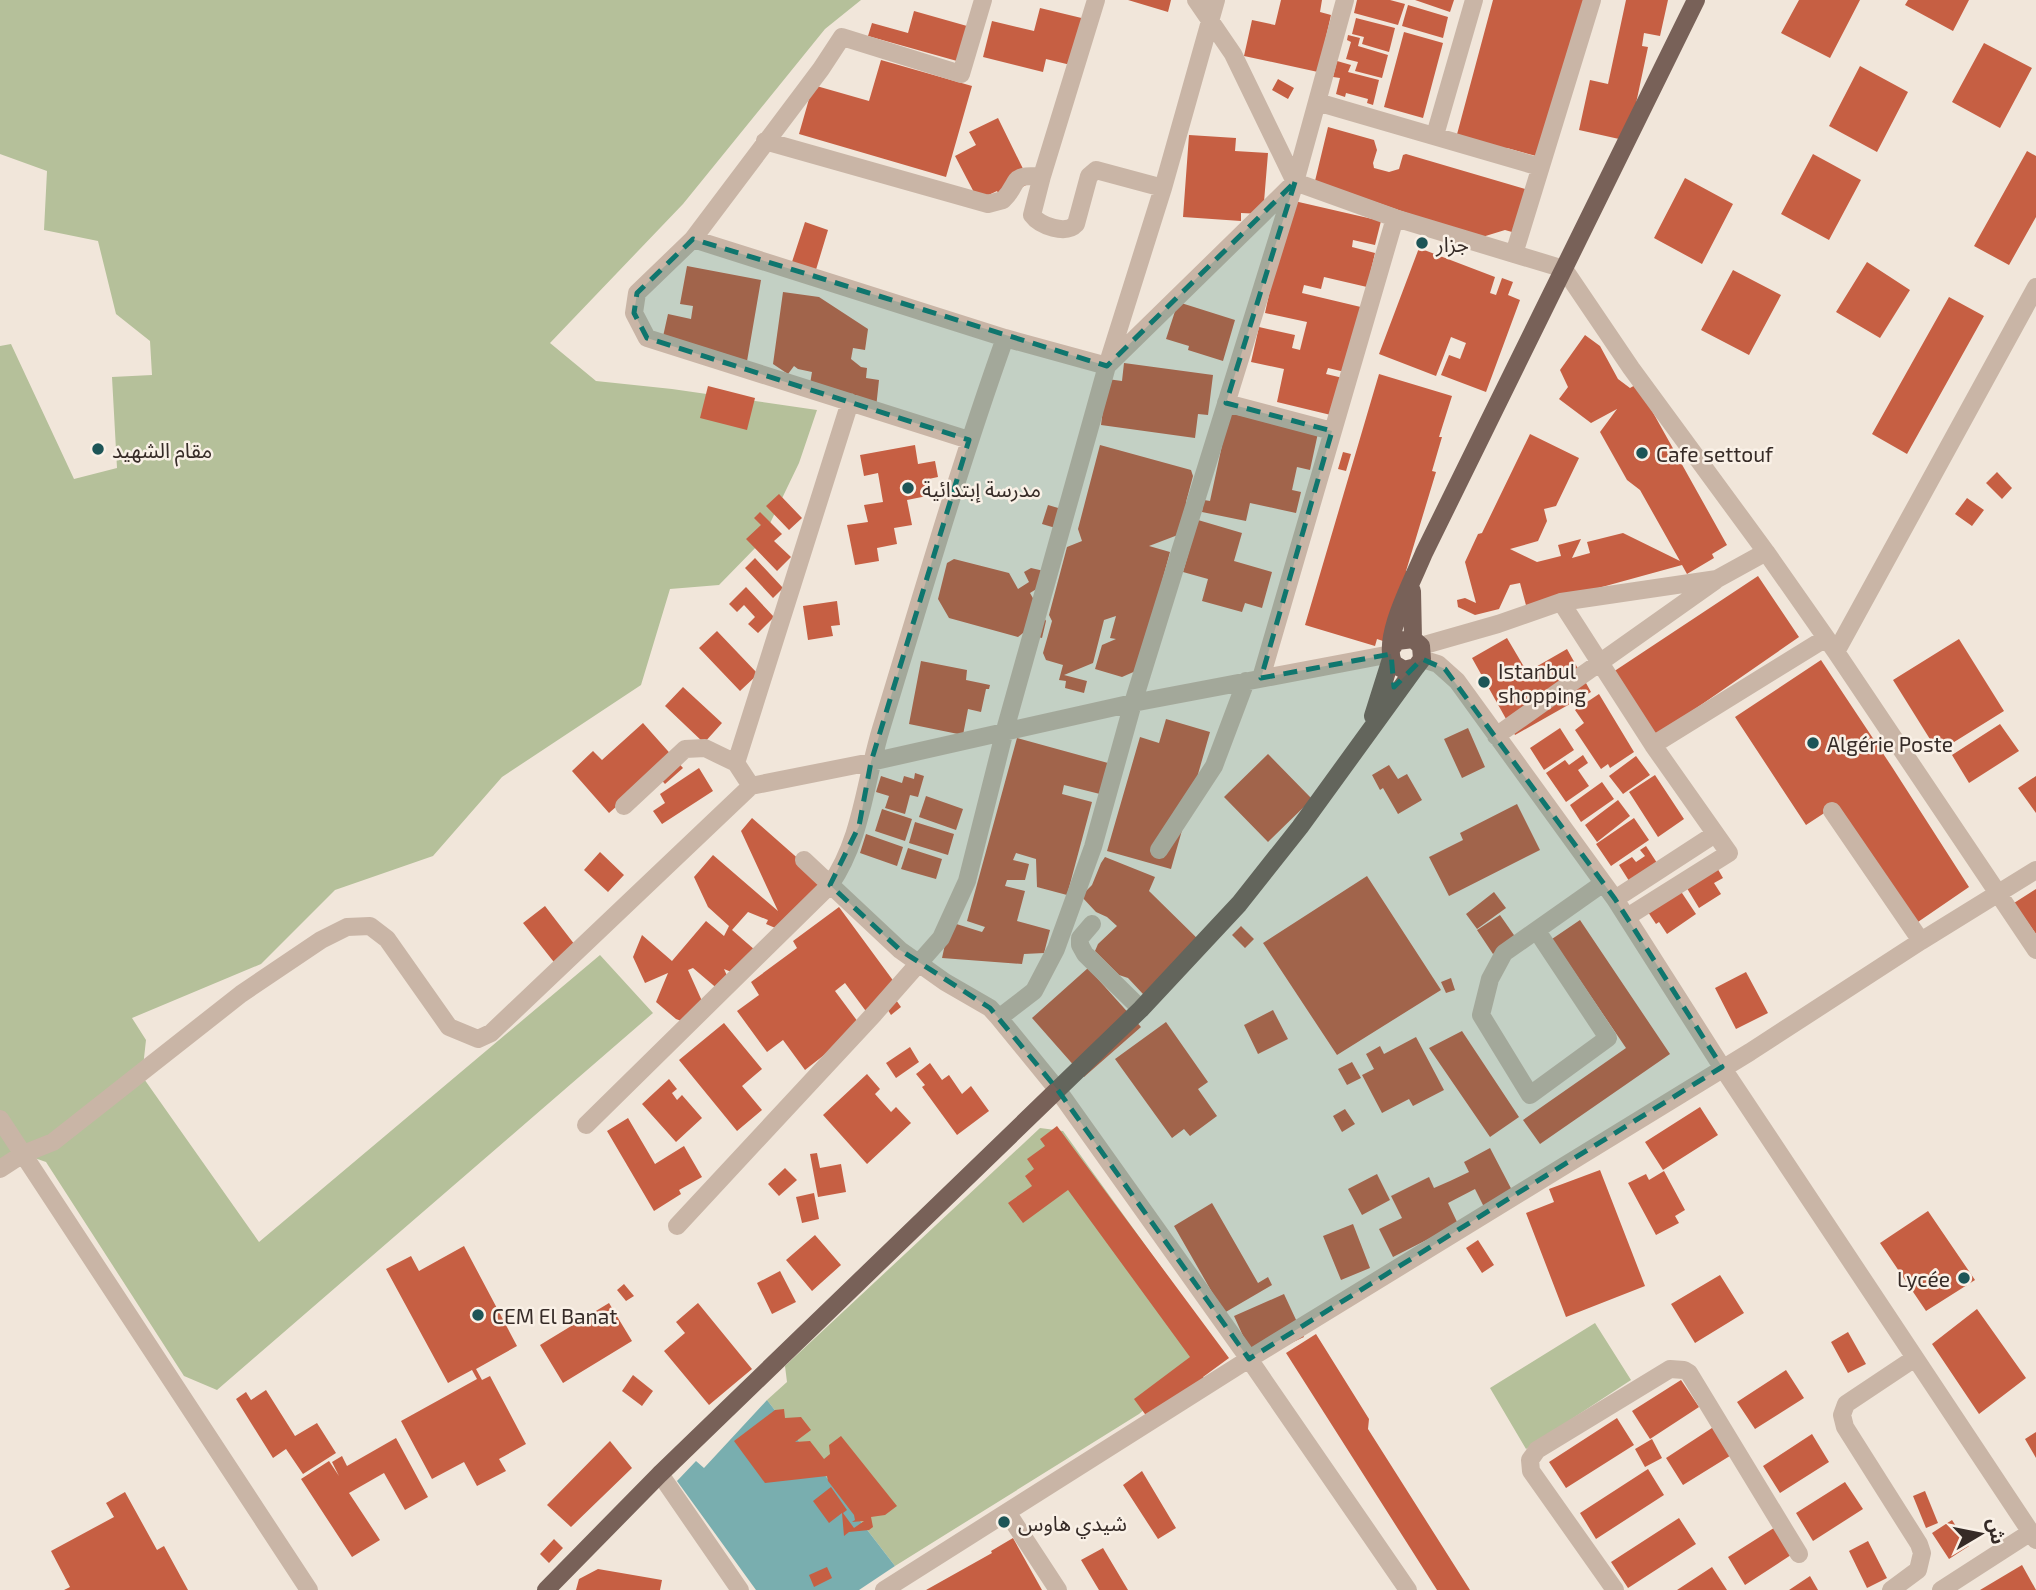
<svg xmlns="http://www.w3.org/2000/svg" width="2036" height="1590" font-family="'Exo 2','Noto Sans Arabic',sans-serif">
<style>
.green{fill:#b5c09a}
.water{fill:#79aeaf}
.building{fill:#c65f43}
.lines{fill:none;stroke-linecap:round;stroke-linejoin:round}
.minor{stroke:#c9b5a6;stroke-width:18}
.major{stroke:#786158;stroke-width:18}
.marked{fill:#0f766e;fill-opacity:0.2;stroke:#0f766e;stroke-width:5;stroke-dasharray:14 9;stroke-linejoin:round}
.poi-dot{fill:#1d5557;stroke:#f9f0e6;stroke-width:2.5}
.labels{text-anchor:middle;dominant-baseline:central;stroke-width:5;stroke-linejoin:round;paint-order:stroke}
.poi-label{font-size:21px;fill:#362b27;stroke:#f9f0e6;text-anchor:start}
</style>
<rect width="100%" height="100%" fill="#f1e6da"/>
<path class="green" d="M0,0h861l-36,29 -142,175 -133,139 46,38 76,8 145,21 -18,53 -38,79 -42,43 -49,4 -29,96 -139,92 -69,79 -98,34 -74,74 -129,54 14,22 -4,36 117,166 341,-287 53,58 -436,377 -33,-14 -138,-214 -23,-8 -23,16v-824l11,-2 63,135 43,-11 -5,-91 40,-2 -2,-34 -34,-27 -18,-73 -54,-11 3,-59 -47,-17z
M1040,1128l23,3 155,215 -79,68 -244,152 -128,-166 20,-18 -2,-16z
M1595,1323l36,57 -105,69 -36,-61z"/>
<path class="water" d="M767,1400l128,166 -36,24h-103l-79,-109 19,-20 8,7z"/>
<path class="building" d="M1128,0h43l-3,12z
M1281,0h41l-2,12 11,3 -13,57 -74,-16 8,-36 23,5z
M1357,0h33l15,4 -7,21 -44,-12z
M1415,0h39l-4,12z
M1493,0h104l-57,157 -33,-9 -1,3 -50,-13z
M1626,0h42l-8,36 -16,-3 -2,13 6,1 -20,94 -49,-11 11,-50 18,4z
M1799,0h61l-30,58 -49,-25z
M1908,0h61l-16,31 -48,-26z
M1408,5l40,12 -5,21 -41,-12z
M1040,8l54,13 -11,47 -37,-9 -3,13 -60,-15 9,-36 42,10z
M914,11l53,15 -10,35 -89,-25 4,-13 36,10z
M1356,18l39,10 -6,24 -27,-8 2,-7 -12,-3z
M1404,32l39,11 -20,75 -39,-11z
M1348,35l12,3 -2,8 30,9 -6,23 -27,-7 3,-9 -12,-3 5,-17 -4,-2z
M1984,43l48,25 -32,60 -48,-26z
M881,60l91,26 -26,91 -147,-43 14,-49 56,16z
M1337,61l14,4 -3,7 31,8 -6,25 -6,-2 1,-4 -22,-6 -1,4 -9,-3 4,-16 -7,-1z
M1860,66l48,26 -31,60 -48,-26z
M1278,79l16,9 -6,11 -16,-9z
M998,118l32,65 -29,15 -4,-7 -19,9 -23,-44 21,-11 -7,-13z
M1328,127l46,13 3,10 -4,13 1,5 15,4 10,-3 4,-14 3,-1 126,37 -13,43 -14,-4 -26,8 -164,-57z
M1189,135l47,3 -1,13 33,2 -5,61 -22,-1v8l-58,-4z
M2027,151l9,5v61l-27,48 -35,-19z
M1813,154l48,26 -32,60 -48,-26z
M1685,178l48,26 -31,60 -48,-26z
M1290,200l91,21 -6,24 -22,-5 -1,7 23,6 -8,34 -43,-10 -3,12 -17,-4 -2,8 63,15 -20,64 -17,-4 -2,6 17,4 -8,38 -58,-14 7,-33 -33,-7 8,-35 36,8 -3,13 8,2 7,-28 -42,-9z
M805,222l23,8 -13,43 -24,-8z
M1419,248l76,29 -5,16 6,2 6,-17 11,4 -5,13 12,5 -34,92 -45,-17 8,-20 11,4 6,-16 -15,-6 -15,39 -57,-22z
M1867,262l43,28 -30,48 -44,-26z
M687,266l74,14 -15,87 -84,-26 6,-27 23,5 2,-13 -13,-2z
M1733,270l48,25 -32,60 -48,-25z
M783,292l36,5 49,32 -3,21 -12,-2 -2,11 10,8 6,1 -1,10 13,2 -3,28 -66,-24 2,-12 -14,-3 -4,-3 -6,8 -15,-10z
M1949,297l35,19 -77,138 -35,-20z
M1178,302l57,18 -12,41 -35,-11 1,-4 -23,-7z
M1585,335l15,11 18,33 12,9 7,-4 90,161 -15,9 2,4 -27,16 -5,-9 -142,39 -13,5 -7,-26 -10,2 -11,24 -24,6 -17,-8 -1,-7 8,-2 11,5 -11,-41 13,-28 4,-1 48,-99 49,24 -23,48 -12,3 3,12 -9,20 -28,8 27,13 24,-6 -3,-11 23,-6 -9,19 18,-5 -3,-11 36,-9 57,28 -40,-71 -13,-10 -27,-48 17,-23 -26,14 -32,-24 9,-12 -8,-17z
M1124,363l89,12 -5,40 -10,-1 -3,24 -94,-13 6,-46 15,2z
M1379,374l73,22 -13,41h3l-10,34 4,1 -30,99 4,1 -21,71 -12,-4 -2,7 -70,-21z
M708,386l47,12 -8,32 -47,-12z
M1229,413l89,20 -8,37 -13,-3 -5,23 9,2 -5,21 -46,-10 -4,18 -44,-9 2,-12 6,1z
M915,445l3,19 17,-3 3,16 -14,3 3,16 -20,4 5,25 -18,3 3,16 -20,4 2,13 -24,4 -8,-40 21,-3 -4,-17 19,-3 -5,-29 -14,3 -4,-21z
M1100,445l91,25 2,6 -7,26 5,1 -8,30 -34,13 21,6 -32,118 -16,7 -27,-8 7,-24 14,-6 -6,-1 6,-22 -12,4 -11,43 -29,12 23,6 -3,12 -19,-5 1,-7 -7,-1 4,-15 -17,-5 -3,-7 9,-32 -3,-6 18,-68 15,-6 -4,-12z
M1343,452l8,2 -5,17 -8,-2z
M1997,472l15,16 -10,11 -16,-16z
M779,494l23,24 -13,12 -23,-24z
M1967,498l17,12 -12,16 -17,-12z
M1048,505l17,5 -6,19 -17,-5z
M760,512l22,22 -8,7 17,16 -14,14 -31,-32 15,-14 -7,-7z
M1198,520l44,13 -8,28 38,11 -10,36 -17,-5 -3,9 -40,-11 6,-22 -25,-7z
M755,558l28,30 -10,10 -28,-30z
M954,559l55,14 9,16 11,-7 -5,-10 7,-4 13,3 5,10 -19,12 16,28 -4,17 -19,-5 -5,4 -69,-19 -11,-19 9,-36z
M1758,576l41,61 -143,99 -43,-64z
M746,587l28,30 -16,16 -10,-9 7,-7 -11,-12 -7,7 -8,-8z
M837,601l3,24 -9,1 2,10 -25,4 -5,-34z
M717,631l41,43 -18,17 -41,-43z
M1507,638l20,34 40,-23 24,43 -76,43 -43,-77z
M1959,639l45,72 -66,41 -45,-72z
M1821,660l71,107 77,120 -54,37 -80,-118 -29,19 -71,-108z
M921,661l46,9 -1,10 24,5 -1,4h-3l-5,23 -13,-3 -5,26 -54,-11z
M683,687l39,36 -18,20 -39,-37z
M1599,694l35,58 -24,16 -2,-4 -7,5 -26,-39 9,-7 -9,-13z
M1166,719l44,13 -39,137 -64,-18 33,-114 19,6z
M643,723l40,45 -18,16 -7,-8 -16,8 -33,29 -37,-42 21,-20 9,9z
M2000,724l19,27 -50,32 -17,-28z
M1468,728l17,39 -23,11 -18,-39z
M1560,728l14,22 -30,20 -14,-22z
M1017,738l91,25 -8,31 -36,-9 -2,9 30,8 -25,93 -30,-8 -1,-28 -20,-6 -3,7 16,4 -4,16h-18l-2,6 20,5 -8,30 33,9 -6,23 -20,1 -2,10 -80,-6 8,-36 32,10 3,-5 -18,-6z
M1268,754l44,45 -44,43 -44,-45z
M1583,755l5,8 -10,7 11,16 -23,16 -20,-29 19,-13 4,5z
M1636,756l14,19 -27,19 -14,-18z
M1389,765l9,14 9,-5 15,26 -24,14 -15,-26 -3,2 -8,-15z
M699,768l14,23 -51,33 -9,-13 12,-8 -5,-9z
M915,773l9,3 -6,21 -8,-2 -5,19 -20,-6 4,-12 -13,-4 5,-16 21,7 2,-7 10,3z
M1655,775l29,44 -26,18 -29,-45z
M2036,776v37l-18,-25z
M1602,782l12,17 -33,23 -11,-17z
M926,796l37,13 -7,21 -37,-13z
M1618,800l12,16 -33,26 -12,-17z
M1517,804l23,46 -91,46 -20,-39 34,-17 -3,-7z
M882,809l30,10 -7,22 -30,-10z
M752,818l76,67 -41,48 -21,-9 2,-4 -20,-8 -16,18 31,27 -22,19 -17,-7 9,20 -7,7 -33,-28 -5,2 14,31 -18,21 -8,-3 -20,-17 12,-29 -23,10 -12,-26 9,-22 30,26 34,-40 18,15 5,-10 -21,-19 -14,-30 19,-22 65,56 -37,-80z
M1634,818l15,22 -38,26 -15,-22z
M915,822l39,12 -6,21 -39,-12z
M866,834l37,13 -6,19 -37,-13z
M1646,846l13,20 -28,18 -12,-19 13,-8 4,5 9,-6 -5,-6z
M908,848l34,11 -6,20 -35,-10z
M600,852l24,23 -16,17 -24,-22z
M1105,857l50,20 -6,14 56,55 -52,52 -10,-4 -15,-16 -9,-3 -24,-24 3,-7 19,-18 -10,-9 -11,-5 -15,-16 11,-11 9,-22z
M1716,866l7,12 -9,5 7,11 -22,14 -14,-23z
M1367,876l74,114 -104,65 -74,-112z
M2036,889v45l-22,-31z
M1680,890l16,24 -29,20 -8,-12 -3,2 -8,-12z
M1494,892l12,16 -29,21 -11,-15z
M545,906l33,43 -21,17 -34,-43z
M839,907l64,87 -7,6 5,7 -10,8 -5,-8 -15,11 -26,-35 -10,8 26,35 -56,44 -22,-30 -16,12 -30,-41 22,-16 -8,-13 46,-34 -4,-7z
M1500,915l16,23 -23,16 -16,-24z
M1580,920l90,134 -130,90 -17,-24 103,-72 -74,-109z
M1241,926l13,13 -9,9 -13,-13z
M1088,968l53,59 -57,50 -52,-59z
M1746,972l22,41 -32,16 -21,-41z
M1451,978l4,12 -9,3 -5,-11z
M1273,1010l15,29 -30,15 -14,-29z
M1166,1022l42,60 -10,7 19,27 -27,20 -6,-7 -12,9 -57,-79z
M724,1023l38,46 -20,17 20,24 -25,21 -58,-71z
M1462,1031l57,86 -29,20 -61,-89z
M1416,1037l28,53 -31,16 -4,-7 -27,14 -20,-38 12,-6 -8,-15 14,-8 4,8z
M910,1047l9,15 -23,16 -10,-15z
M1352,1062l9,16 -14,7 -9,-16z
M930,1063l12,17 7,-5 13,19 9,-8 18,25 -32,24 -35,-48 3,-2 -9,-11z
M867,1074l13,15 -5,5 16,18 5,-5 15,16 -44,41 -44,-49z
M669,1079l8,10 -5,4 5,7 5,-5 20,23 -26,24 -34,-38z
M1700,1107l18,28 -55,35 -18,-28z
M1345,1109l10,15 -13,8 -9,-16z
M628,1118l27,46 29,-18 18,31 -23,13 2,4 -27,17 -47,-80z
M1057,1126l172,232 -26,19 5,7 -55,41 -19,-26 56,-42 -122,-167 -45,33 -15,-20 24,-17 -7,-10 9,-7 -7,-10 18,-13 -5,-7z
M1490,1148l25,48 -29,15 -11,-22 -27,14 10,21 -65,33 -14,-28 23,-11 -11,-22 38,-19 5,11 16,-7 19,-9 -5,-10z
M817,1153l3,15 21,-4 5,28 -28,5 -8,-43z
M785,1168l12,12 -18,16 -11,-12z
M1600,1170l45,116 -79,31 -40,-104 28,-11 -5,-13z
M1664,1171l21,39 -10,6 4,7 -23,12 -28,-52 18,-9 3,6z
M1377,1174l13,26 -28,15 -14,-26z
M814,1193l5,26 -17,4 -6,-26z
M1212,1203l46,80 10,-6 4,8 -48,28 -50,-87z
M1928,1211l47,69 -49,31 -46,-68z
M1353,1224l17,44 -29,12 -18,-44z
M815,1235l26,30 -29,26 -26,-31z
M1478,1240l16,25 -12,8 -16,-25z
M464,1246l53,100 -41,23 6,11 8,-4 36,68 -27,15 7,12 -29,15 -13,-24 -32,17 -31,-58 76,-42 -5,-9 -24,13 -62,-114 25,-13 8,15z
M780,1271l16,31 -24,12 -15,-31z
M1720,1275l24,38 -49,30 -24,-39z
M624,1284l10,12 -8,5 -9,-11z
M1284,1294l20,43 -50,23 -20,-44z
M609,1303l23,38 -69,42 -23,-38z
M698,1303l54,66 -43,36 -45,-54 21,-18 -9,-11z
M1977,1309l49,69 -47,36 -47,-70z
M1848,1332l18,32 -18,9 -17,-31z
M1316,1334l53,85 -1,10 102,161h-33l-151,-237z
M1786,1370l18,28 -49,31 -18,-27z
M633,1375l20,16 -11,15 -20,-15z
M1681,1380l18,27 -49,32 -18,-28z
M266,1390l29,46 22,-13 19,30 -33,21 -17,-25 -13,9 -37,-59 10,-7 5,8z
M784,1409l1,9 16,-1 10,13 -16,12 15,-1 14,18 6,-5 -1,-9 12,-9 56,70 -12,9 -14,2 2,10 -4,3 -20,2 -5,4 -2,-23 -13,10 -16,-22 18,-14 16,23 -4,3 11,15 10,-7 -12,1 3,-2 -1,-5 -26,-34 -1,-5 -62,7 -31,-42 41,-31z
M1617,1418l17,27 -68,43 -17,-26z
M1715,1426l18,28 -50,31 -17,-27z
M2036,1432v26l-11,-19z
M1812,1434l17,28 -49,31 -17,-27z
M396,1438l32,59 -23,13 -21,-37 -35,20 31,47 -28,17 -51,-78 28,-18 10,15 -7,-14 10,-6 5,10z
M1652,1439l10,19 -17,9 -10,-18z
M610,1441l22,27 -61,59 -24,-22z
M1648,1469l16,26 -68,44 -16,-26z
M1142,1471l34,57 -18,11 -35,-54z
M1845,1482l18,27 -50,32 -17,-28z
M1925,1491l13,32 -12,5 -13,-32z
M125,1492l32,58 7,-4 24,44h-124l6,-3 -19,-36 63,-34 -8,-14z
M1679,1518l17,26 -68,44 -17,-26z
M1952,1520l17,26 -20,13 -17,-26z
M1777,1526l17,27 -49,32 -17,-28z
M1013,1538l29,52h-116l66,-37 -1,-2z
M554,1539l9,9 -14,15 -9,-9z
M1868,1541l19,37 -20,10 -18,-37z
M1103,1548l25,42h-29l-18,-30z
M2022,1565l14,25h-56z
M827,1567l5,11 -18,9 -5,-12z
M1712,1567l15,23h-50z
M598,1569l64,11 -2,10h-84l3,-11z
M1810,1576l8,14h-29z"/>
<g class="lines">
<path class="minor" d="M1096,0l-54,176 -10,39c8,11 34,20 44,9l13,-48 7,-6 67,18
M1196,0l37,54 62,128 100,36 169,51 67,99 135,184 70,100 200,298
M1317,102l223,65
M1435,135l39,-135
M765,141l223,63 15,-4c19,-19 4,-25 39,-24
M693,239l312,99 102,28 185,-181
M1514,254l78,-254
M1226,403l106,28
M969,440l-322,-102 -13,-25 3,-20 56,-54 128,-170 21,-32 119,37 22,-74
M1561,602l92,143 76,108 -102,64
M1421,646l77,-22 63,-22 156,-23 49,-27
M1836,652l200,-365
M1422,659l16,5 19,17 158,218 107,168 314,473
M1261,678l134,-460
M1496,736l219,-155
M1653,745l173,-107
M751,786l-15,-23 114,-361
M624,806l61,-57 20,-1 31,15
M1832,811l89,130
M1159,850l55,-84 32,-85
M804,860l96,90 45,32 45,26 9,10 58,71 192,270 159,231
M1615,899l100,-65
M1092,924l-12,14v7l5,9 56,55
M1537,931l71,107 -78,57 -49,-80 9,-36 14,-26 98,-69
M999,1018l35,-27 22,-42 37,-102 40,-144 162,-521 50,-182
M0,1119l309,471
M586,1125l244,-240c32,-46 35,-104 51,-156 40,-131 78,-262 124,-391
M0,1169l23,-15 30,-12 188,-148 80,-54 26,-13 23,-1 17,13 62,88 29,12 13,-6 260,-247 120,-24 262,-59 258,-49
M677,1226l197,-212 67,-76 26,-57 38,-151 102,-364 56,-178 53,-188
M660,1474l80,116
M1007,1512l51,78
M884,1590l365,-231 501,-307 171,-111 115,-71
M1615,1590l-84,-119 -1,-11 7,-10 133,-81 14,1 5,3 110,181
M1891,1590l27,-20 4,-17 -3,-9 -74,-117 -3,-12 4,-11 69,-46
M1941,1590l90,-58"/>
<path class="major" d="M1412,591l1,48
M1391,649l6,-8 16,-2 8,7 1,13 -6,8 -12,3 -10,-6c-14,-24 20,-86 30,-111l272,-553
M1373,716l18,-57
M546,1590l114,-116 481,-465 98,-105 61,-77 116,-160"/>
</g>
<path class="marked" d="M1295,182l-69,221 106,28 -71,247 130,-24 3,33 28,-28 23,10 170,230 107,168 -473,292 -192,-270 -67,-81 -90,-58 -70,-65 29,-59 12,-64 98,-322 -322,-102 -13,-25 3,-20 56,-54 414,127z"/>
<g class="poi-dot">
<circle cx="1422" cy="243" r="7"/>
<circle cx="98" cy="449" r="7"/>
<circle cx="1642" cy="453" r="7"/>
<circle cx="908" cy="488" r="7"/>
<circle cx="1484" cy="682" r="7"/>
<circle cx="1813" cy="743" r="7"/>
<circle cx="1964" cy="1278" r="7"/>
<circle cx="478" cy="1315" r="7"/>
<circle cx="1004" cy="1522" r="7"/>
</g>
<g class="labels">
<g class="poi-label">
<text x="1436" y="243">جزار</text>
<text x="112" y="449">مقام الشهيد</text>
<text x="1656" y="453">Cafe settouf</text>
<text x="922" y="488">مدرسة إبتدائية</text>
<text x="1498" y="670">Istanbul<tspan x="1498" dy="24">shopping</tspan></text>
<text x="1827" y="743">Algérie Poste</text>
<text x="1950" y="1278" text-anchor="end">Lycée</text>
<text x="492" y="1315">CEM El Banat</text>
<text x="1018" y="1522">شيدي هاوس</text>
</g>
</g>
<g transform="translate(1980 1534) rotate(80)" stroke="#f9f0e6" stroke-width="5" paint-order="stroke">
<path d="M0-5L12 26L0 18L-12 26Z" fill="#362b27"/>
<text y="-10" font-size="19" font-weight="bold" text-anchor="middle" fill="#362b27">ش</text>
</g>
</svg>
